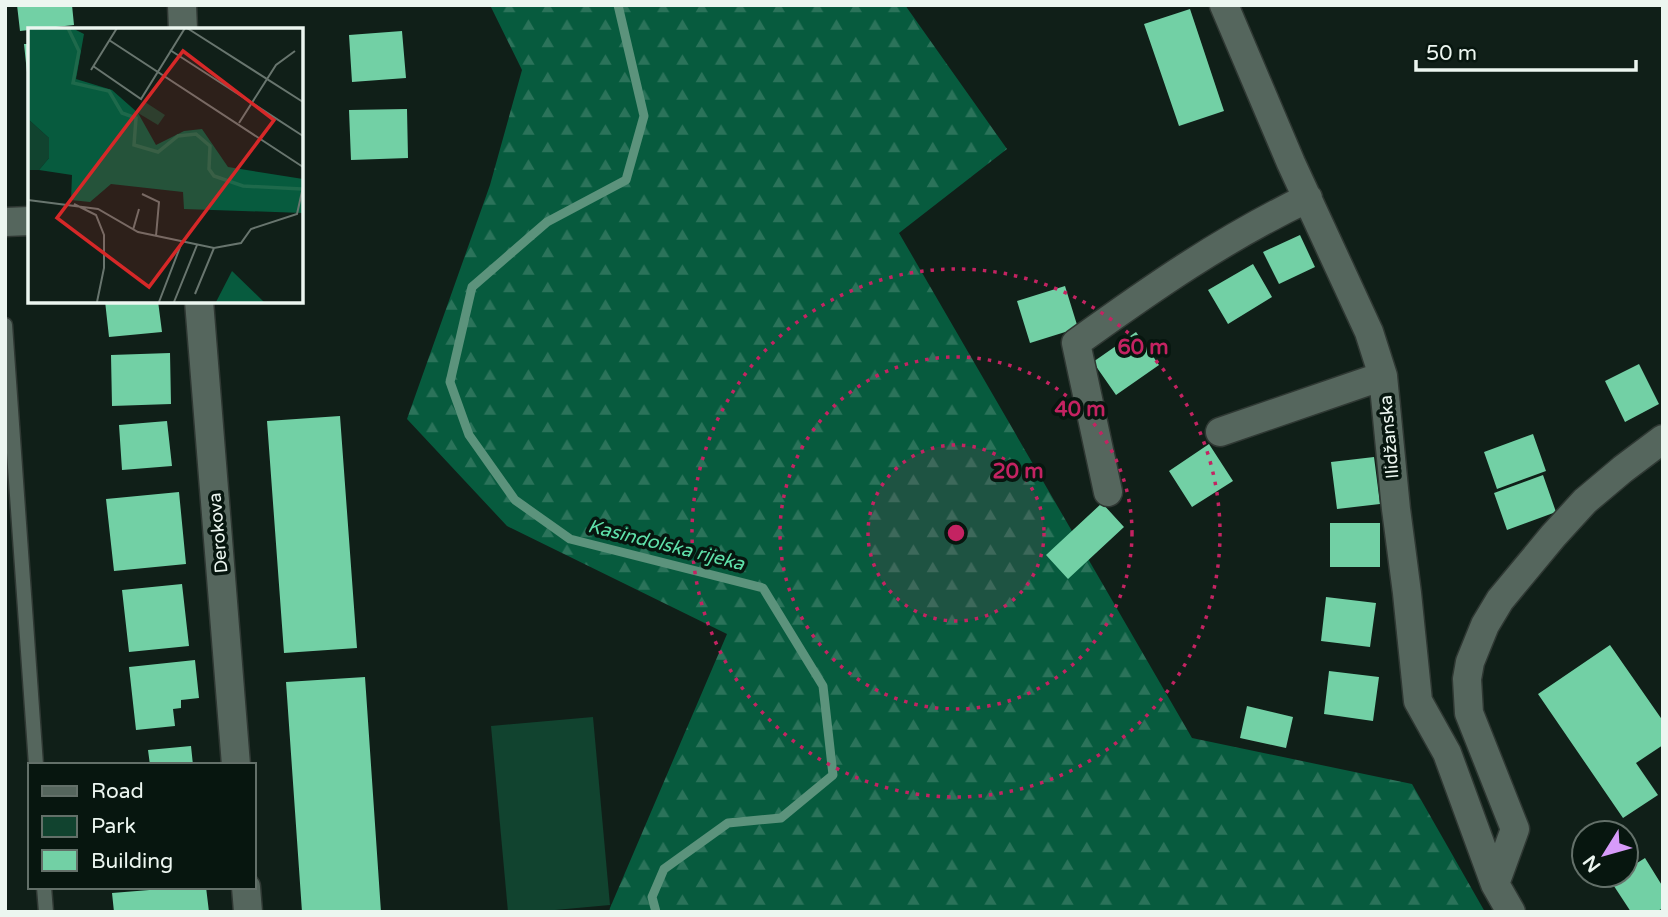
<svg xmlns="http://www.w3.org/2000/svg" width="1668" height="917" font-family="'Varela Round',sans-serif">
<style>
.green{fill:#11432f}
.forest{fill:url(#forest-firs)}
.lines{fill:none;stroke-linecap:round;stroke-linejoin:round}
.stream{stroke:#5c937c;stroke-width:9}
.building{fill:#72d0a5}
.service-casing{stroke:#2f3833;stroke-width:17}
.minor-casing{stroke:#2f3833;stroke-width:31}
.service{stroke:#55665d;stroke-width:14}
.minor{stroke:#55665d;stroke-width:28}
.ring{fill:none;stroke:#c42362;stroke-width:3.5;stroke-dasharray:3.5 7}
.labels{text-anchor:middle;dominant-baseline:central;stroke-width:7;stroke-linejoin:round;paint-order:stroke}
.street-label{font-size:18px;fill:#ecf6f0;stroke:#07160f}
.water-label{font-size:19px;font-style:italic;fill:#5fe1aa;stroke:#07160f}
.inset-river{fill:none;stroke:#1e694b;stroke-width:3.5}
.inset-road{fill:none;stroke:#68756e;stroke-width:2}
.view{fill:#d62828;fill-opacity:0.15;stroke:#d62828;stroke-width:3.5}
.inset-edge{fill:none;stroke:#ecf6f0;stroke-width:3.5}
.centre{fill:#c42362;stroke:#07160f;stroke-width:3.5}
.ring-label{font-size:21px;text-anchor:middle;font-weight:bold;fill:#c42362;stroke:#07160f;stroke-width:7;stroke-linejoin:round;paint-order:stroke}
</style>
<defs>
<pattern id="forest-firs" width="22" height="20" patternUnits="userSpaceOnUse" patternTransform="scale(1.75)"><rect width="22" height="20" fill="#075b3e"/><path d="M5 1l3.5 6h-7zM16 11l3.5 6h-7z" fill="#2b735a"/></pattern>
</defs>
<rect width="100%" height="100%" fill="#101f18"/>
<path class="green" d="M593,717l17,188 -77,7h-25l-17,-186z"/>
<path class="forest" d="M490,5h415l102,144 -108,84 293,505 220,46 73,128h-876l1,-4 117,-274 -220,-108 -100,-107 83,-234 32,-115z"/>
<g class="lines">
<path class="stream" d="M618,5l26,111 -18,64 -79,42 -75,65 -22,95 19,53 46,65 55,39 193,49 60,98 10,89 -52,43 -53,5 -64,46 -12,28 4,15"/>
</g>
<path class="building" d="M17,5h55l2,20 -54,6z
M1190,9l34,102 -45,15 -35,-102z
M402,31l4,47 -54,4 -3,-47z
M24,44h6v38h-2z
M407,109l1,49 -57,2 -2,-50z
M1300,235l15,32 -36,17 -16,-32z
M1253,264l19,33 -44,27 -20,-34z
M1065,286l13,42 -48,15 -13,-42z
M105,301h53l4,31 -53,5z
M1136,332l23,33 -43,30 -23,-33z
M170,353l1,51 -59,2 -1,-51z
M1639,364l20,40 -34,18 -20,-41z
M340,416l17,232 -73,5 -17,-232z
M167,421l5,45 -50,4 -3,-45z
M1533,434l13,37 -49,18 -13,-37z
M1209,444l24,37 -41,26 -23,-36z
M1374,457l6,47 -43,5 -6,-47z
M1543,475l13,37 -49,18 -13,-37z
M179,492l7,72 -72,7 -8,-72z
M1102,503l22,24 -56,52 -22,-24z
M1330,523h50v44h-50z
M182,584l7,62 -60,6 -7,-62z
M1326,597l50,6 -6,44 -49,-6z
M1610,645l53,76v24l-27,18 22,32 -35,23 -85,-124z
M195,660l4,38 -18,2v8l-8,1 2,17 -39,4 -7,-63z
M1329,671l50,6 -6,44 -49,-7z
M365,677l16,235h-79l-16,-230z
M1247,706l46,11 -7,31 -46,-10z
M191,746l2,19h-43l-2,-15z
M1645,858l18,29v21l-7,4h-25l-21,-32 8,-5h8v-5z
M187,887h19l3,25h-95l-2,-19z"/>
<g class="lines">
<g class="service-casing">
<path id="service" d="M5,325l31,440
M44,887l2,25"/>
</g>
<g class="minor-casing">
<path id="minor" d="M182,5l1,25
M1224,5l67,158 78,169 14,44 13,133 11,84 11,108 29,52 48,131 16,28
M5,222l25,-1
M199,301l37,464
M1220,432l163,-56
M1108,492l-32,-149c75,-54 148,-105 232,-145
M1495,884l20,-55 -46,-116 -2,-34 3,-17 15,-37 15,-25 53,-64 32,-35 38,-32 40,-30
M246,887l2,25"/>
</g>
<use href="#service" class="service"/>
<use href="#minor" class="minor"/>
</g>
<circle cx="956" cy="533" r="88" fill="#c42362" fill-opacity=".12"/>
<g class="ring">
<circle cx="956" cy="533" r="88"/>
<circle cx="956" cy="533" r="176"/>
<circle cx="956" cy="533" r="264"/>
</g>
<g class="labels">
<g class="street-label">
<text transform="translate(1389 437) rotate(-95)">Ilidžanska</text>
<text transform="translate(218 533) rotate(-95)">Derokova</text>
</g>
<g class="water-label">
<text transform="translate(666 545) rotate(14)">Kasindolska rijeka</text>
</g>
</g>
<g transform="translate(28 28)">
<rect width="275" height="275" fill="#101f18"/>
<path d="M117,74l20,13 -7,10 -20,-12zM0,91l21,19v20l-10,12h-11z" fill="#11432f"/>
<path d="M0,0h44l12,6 -8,45 36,11 26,23 18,32 28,-14 18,-2 26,38 75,12v34l-119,-4 -1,-17 -72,-8 -21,18 -19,-2 1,-25 -33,-5 10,-12v-20l-21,-19zM204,243l32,31h-48z" fill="#075b3e"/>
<path class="inset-river" d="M40,0l11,23 -6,32 36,8 13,22 14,5 -2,27 24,7 20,-16 18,-2 14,12 -1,23 5,7 29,10 59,3"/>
<path class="inset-road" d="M159,0l116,74M81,12l194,127M142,22l133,86M65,38l48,33 44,-71M63,42l26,-42M211,95l37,-58 19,-14M114,166l17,8 -3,34M0,172l70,9 40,23 76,16 27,-5 10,-14 46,-15 6,-27M46,176l22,11 8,20v33l-7,34M105,202l6,-21M167,266l19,-46M131,274l23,-60M146,274l23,-57"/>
<path class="view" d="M155,23l91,69 -125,167 -92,-69z"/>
<rect width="275" height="275" class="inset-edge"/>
</g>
<circle cx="956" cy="533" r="10" class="centre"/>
<g class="ring-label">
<text x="1143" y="354">60 m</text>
<text x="1080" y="416">40 m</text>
<text x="1018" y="478">20 m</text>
</g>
<rect width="1668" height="917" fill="none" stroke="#ecf6f0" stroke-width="14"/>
<rect x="28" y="763" width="228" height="126" fill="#07160f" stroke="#637069" stroke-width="2"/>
<rect x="42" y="786" width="35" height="10" fill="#55665d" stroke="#637069" stroke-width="2"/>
<text x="91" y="798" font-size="21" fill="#ecf6f0">Road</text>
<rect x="42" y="816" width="35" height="21" fill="#11432f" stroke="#637069" stroke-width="2"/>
<text x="91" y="833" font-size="21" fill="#ecf6f0">Park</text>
<rect x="42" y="850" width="35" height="21" fill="#72d0a5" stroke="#637069" stroke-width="2"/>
<text x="91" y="868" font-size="21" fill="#ecf6f0">Building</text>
<g transform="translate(1605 854) rotate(233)"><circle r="33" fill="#07160f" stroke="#637069" stroke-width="2"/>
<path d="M0-5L12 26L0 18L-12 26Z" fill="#d79bf9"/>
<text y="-10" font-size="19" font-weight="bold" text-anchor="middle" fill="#ecf6f0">N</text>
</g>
<path d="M1416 60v10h220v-10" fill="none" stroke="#ecf6f0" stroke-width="3.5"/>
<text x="1426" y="60" font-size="21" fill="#ecf6f0" stroke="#07160f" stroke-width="5" paint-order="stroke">50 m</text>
</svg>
